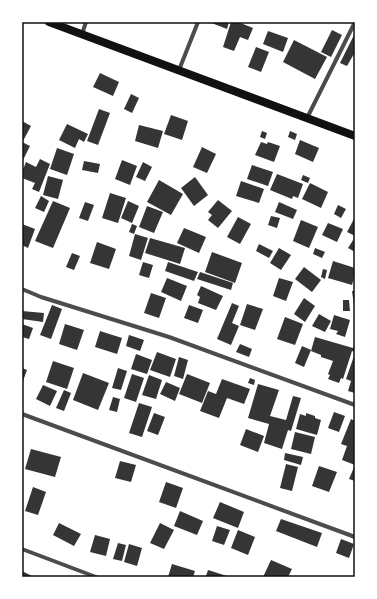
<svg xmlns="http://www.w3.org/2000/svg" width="377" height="599" font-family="'PT Serif',serif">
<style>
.building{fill:#353535}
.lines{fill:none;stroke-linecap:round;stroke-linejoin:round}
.minor{stroke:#4c4c4c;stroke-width:4}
.secondary{stroke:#111;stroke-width:8}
.neatline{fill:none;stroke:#111;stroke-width:1.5}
</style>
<rect width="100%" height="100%" fill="#fff"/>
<path class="building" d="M209,22h20l-2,7z
M231,22h7l15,6 -5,12 -8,-3 -6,14 -11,-4z
M332,30l10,5 -11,22 -10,-5z
M268,31l20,7 -5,14 -20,-8z
M355,33v19l-8,14 -7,-3z
M294,40l33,17 -12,22 -32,-17z
M256,47l13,5 -8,20 -13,-5z
M100,73l19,9 -6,14 -20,-9z
M131,94l8,4 -7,15 -8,-4z
M99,109l11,4 -12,32 -11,-4z
M171,115l17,6 -6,19 -18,-6z
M22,121l9,5 -8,15 -1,-1z
M67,124l21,10 -4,8 -5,-3 -4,9 -16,-8z
M139,125l24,6 -5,17 -23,-7z
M262,131l5,2 -2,6 -5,-2z
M290,131l7,3 -2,6 -7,-3z
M300,140l19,8 -6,14 -18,-8z
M22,142l8,4 -7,14 -1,-1z
M261,142l6,2 1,-2 12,4 -6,16 -19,-7z
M202,147l14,7 -9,19 -14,-6z
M57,148l17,6 -7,21 -17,-6z
M40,159l10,5 -11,28 -7,-3 3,-6 -13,-5v-6l4,-10 10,5z
M122,160l15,6 -7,19 -15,-6z
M84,161l16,3 -2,9 -16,-3z
M143,162l9,5 -7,14 -9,-4z
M252,165l21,7 -5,14 -21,-7z
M277,174l26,10 -5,14 -5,-2 -1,3 -22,-9z
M303,175l7,3 -2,5 -7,-3z
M48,176l15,4 -5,19 -15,-4z
M195,177l13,18 -14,11 -13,-18z
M159,180l24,14 -12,21 -24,-13z
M241,181l23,8 -5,14 -23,-7z
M310,183l18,9 -7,16 -19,-9z
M110,193l16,5 -8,25 -16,-5z
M41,196l8,5 -5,11 -9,-4z
M218,200l14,11 -14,17 -10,-8 4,-5 -4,-3z
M53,201l17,7 -17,40 -18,-7z
M128,201l11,5 -7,17 -11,-5z
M85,202l9,3 -6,16 -9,-3z
M279,202l18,8 -4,9 -18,-7z
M338,205l8,4 -5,9 -7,-4z
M147,206l16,6 -9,21 -15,-6z
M271,216l9,2 -3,10 -9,-3z
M238,217l13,7 -11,20 -13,-7z
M355,217v19l-8,-4z
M301,220l17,7 -9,21 -16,-7z
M328,223l15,6 -6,13 -15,-7z
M22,224l13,5 -7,19 -6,-3z
M132,224l5,2 -3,8 -5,-2z
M184,228l22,9 -7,16 -22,-10z
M135,234l13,4 -7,22 -12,-4z
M355,237v15l-7,-4z
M150,238l35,10 -5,16 -35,-11z
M97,242l19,7 -7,20 -19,-6z
M259,244l14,7 -4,7 -13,-7z
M279,248l12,7 -10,15 -11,-7z
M315,248l10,4 -3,6 -9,-4z
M212,252l30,11 -7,20 -30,-11z
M72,253l8,3 -6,14 -8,-3z
M333,261l22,7v6l-3,11 -24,-7z
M143,262l10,3 -4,13 -10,-3z
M168,262l30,10 -4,9 -29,-10z
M304,267l17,13 -9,12 -17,-13z
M323,269l4,1 -2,9 -4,-2z
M200,272l33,11 -2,7 -34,-11z
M167,278l20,8 -6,15 -20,-9z
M279,278l14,4 -7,19 -13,-5z
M201,286l22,10 -7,14 -18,-7 2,-6 -3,-2z
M352,291h3v14h-1z
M151,293l15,5 -7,20 -15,-5z
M304,298l11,8 -10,16 -11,-8z
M343,300h6l1,11h-7z
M232,303l7,3 -7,17 7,3 -8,19 -14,-6z
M247,304l16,5 -8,21 -15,-5z
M52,305l10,4 -11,30 -11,-4z
M189,305l14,5 -5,13 -14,-5z
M22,311l22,2 -1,9 -21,-3z
M319,314l12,7 -6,11 -13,-6z
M334,315l16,5 -5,17 -9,-3 2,-3 -8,-2z
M285,317l18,7 -8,21 -18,-6z
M22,324l11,4 -4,11 -7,-2z
M65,324l19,6 -7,20 -18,-6z
M100,331l22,7 -5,16 -22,-7z
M129,335l15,5 -4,11 -14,-5z
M315,337l38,11 2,-5v9l-3,-1 -9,28 -2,-1 -2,5 -11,-4 2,-4 -2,-1 5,-13 -12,-4v-2l-10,-4z
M240,344l12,5 -3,8 -13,-5z
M302,346l9,4 -7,17 -9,-4z
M157,352l19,7 -6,18 -20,-7z
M355,353v40l-7,-2 3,-10 -5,-2z
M136,354l16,6 -5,14 -16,-5z
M179,357l9,3 -5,19 -9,-3z
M53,361l21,7 -7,21 -21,-7z
M22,368l5,2 -5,14z
M118,368l9,3 -6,19 -9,-2z
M83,373l26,10 -11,27 -25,-10z
M132,374l12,4 -8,24 -12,-4z
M187,374l23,9 -8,20 -23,-9z
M149,375l13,5 -6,19 -14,-4z
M250,378l5,2 -1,5 -6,-2z
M222,379l28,10 -6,15 -17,-6 -8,20 -19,-7 8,-20 8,3z
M166,382l14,6 -5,13 -15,-7z
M258,384l21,6 -9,26 16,4 7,-24 8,2 -10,33 -3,-1 -6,19 -18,-6 5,-19 -21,-6z
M43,385l14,6 -7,15 -14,-7z
M64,390l7,3 -7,18 -8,-3z
M113,397l7,2 -3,13 -8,-2z
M139,403l13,4 -10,30 -13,-4z
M334,412l11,4 -6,16 -11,-4z
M154,413l11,4 -7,18 -11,-4z
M306,413l9,3v2l6,2 -4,15 -21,-6 4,-15 6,2z
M351,419l4,2v60l-6,-2 6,-14 -13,-5 5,-14 -6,-2z
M246,429l18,7 -6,16 -18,-7z
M295,432l20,5 -4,17 -20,-5z
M31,449l30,8 -6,20 -30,-8z
M285,453l18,4 -2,8 -17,-5z
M120,461l16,4 -5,17 -16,-4z
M286,464l12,3 -6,24 -12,-3z
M319,466l18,6 -8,20 -17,-6z
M166,482l17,6 -7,20 -17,-6z
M33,487l13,5 -8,23 -13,-4z
M220,502l24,10 -6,16 -25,-10z
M180,511l23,10 -6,14 -23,-9z
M281,519l41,14 -5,14 -41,-16z
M59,523l22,11 -7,12 -21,-11z
M160,523l14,7 -10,19 -14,-6z
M217,526l13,4 -6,15 -12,-4z
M238,530l17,7 -7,18 -17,-7z
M95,535l15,4 -4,17 -16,-4z
M341,539l13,5 -5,14 -13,-5z
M118,543l8,2 -4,16 -9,-2z
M129,544l13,4 -5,18 -13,-4z
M271,560l21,9 -4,8h-25z
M172,564l23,7 -2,6h-25z
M208,570l22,7 -24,-1z
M22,571l12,6h-12z"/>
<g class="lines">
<path class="minor" d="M82,34l4,-12
M179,70l19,-48
M307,118l48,-96
M22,289l19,8 128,40 186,68
M22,414l333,123
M22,549l74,28"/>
<path class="secondary" d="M49,22l306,114"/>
</g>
<rect width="377" height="599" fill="none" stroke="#ffffff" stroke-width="46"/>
<rect x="23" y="23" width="331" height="553" class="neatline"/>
</svg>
